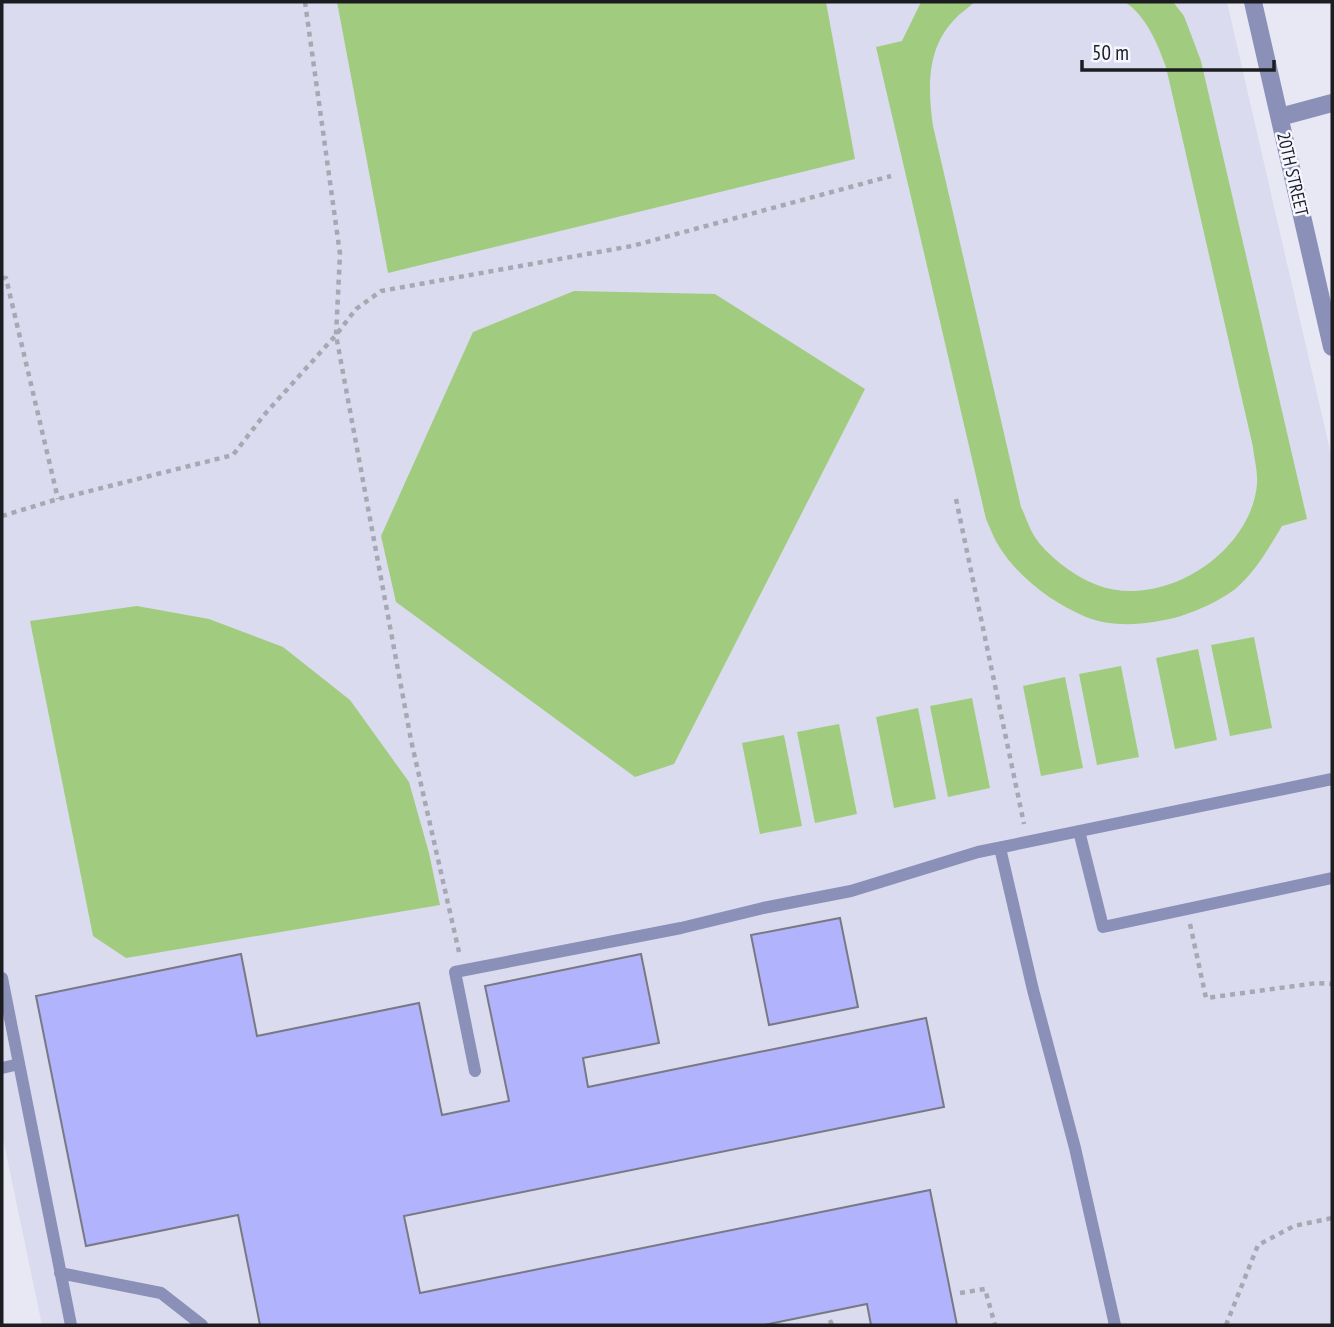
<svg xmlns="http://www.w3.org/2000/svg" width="1334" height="1327" font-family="'PT Sans Narrow',sans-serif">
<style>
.built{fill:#dadbee}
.green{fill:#a1cc7f}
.building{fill:#b1b3fc;stroke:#787983;stroke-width:2}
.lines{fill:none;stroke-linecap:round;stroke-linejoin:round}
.path{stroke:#a7a8b2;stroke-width:4.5;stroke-dasharray:5 5;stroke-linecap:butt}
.service{stroke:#8a90b7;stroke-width:12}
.minor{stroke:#8a90b7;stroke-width:18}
.labels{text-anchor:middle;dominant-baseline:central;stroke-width:5;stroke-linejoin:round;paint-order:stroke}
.street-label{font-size:18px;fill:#1c1d21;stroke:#f5f6ff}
</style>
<rect width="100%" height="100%" fill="#e7e8f4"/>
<path class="built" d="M2,2h1225l105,457v865l-1290,1 -40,-191z"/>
<path class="green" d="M337,2h489l29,157 -467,114z
M921,2h54c-7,6 -15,11 -21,18 -28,29 -26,70 -21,106l88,381c5,10 9,24 16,33 13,18 39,37 60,45 66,25 154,-32 160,-101 1,-12 -3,-26 -4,-37l-87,-380c-9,-24 -19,-50 -41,-65h48l11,14 17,45 106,458 -25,7c-14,23 -27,47 -48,64 -15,11 -35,20 -53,26 -28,8 -66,13 -95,1 -32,-13 -67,-39 -86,-69 -6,-9 -10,-20 -14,-29l-110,-472 26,-6z
M574,291l141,3 150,95 -191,375 -39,13 -239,-175 -15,-66 92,-204z
M137,606l72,13 74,28 67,53 59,82 20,71 11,52 -314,53 -33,-22 -63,-315z
M1254,637l18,91 -42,8 -19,-91z
M1198,649l19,91 -42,9 -19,-91z
M1121,666l18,91 -42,8 -18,-91z
M1065,677l18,91 -42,8 -18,-90z
M972,698l18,90 -42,9 -18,-91z
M918,708l18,91 -42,9 -18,-91z
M839,724l18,90 -42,9 -18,-91z
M784,735l18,91 -42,8 -18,-91z"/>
<path class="building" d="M840,918l18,89 -89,18 -18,-90z
M241,954l16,82 162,-33 23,112 67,-14 -24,-115 156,-32 18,89 -76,15 5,29 338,-69 18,89 -540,109 16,77 510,-103 27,135h-86l-4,-21 -103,21h-504l-22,-110 -152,31 -50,-250z"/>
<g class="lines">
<path class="path" d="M305,2l35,252 -4,81 75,405 48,212
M2,278h4l52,221
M956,499l68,325
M2,516l56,-17 175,-44 31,-40 72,-80 20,-26 25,-18 251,-45 259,-70
M1190,924l16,74 111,-15 15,1
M960,1293l25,-4 10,36
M830,1320l2,5
M1226,1325l32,-80 36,-19 38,-8"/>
<path class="service" d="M1079,831l24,96 229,-49
M1000,848l33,142 42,158 40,177
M2,978l69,347
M2,1068l17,-4
M475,1071l-20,-99 226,-44 82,-20 88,-17 127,-39 354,-73
M60,1273l101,20 41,32"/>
<path class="minor" d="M1253,2l79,345
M1280,117l52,-14"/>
</g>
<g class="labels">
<g class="street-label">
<text transform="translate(1293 174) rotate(77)">20TH STREET</text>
</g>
</g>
<rect width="1334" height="1327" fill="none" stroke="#1c1d21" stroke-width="7"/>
<path d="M1082 60v10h192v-10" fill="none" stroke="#1c1d21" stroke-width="3.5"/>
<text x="1092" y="60" font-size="21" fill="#1c1d21" stroke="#f5f6ff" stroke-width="5" paint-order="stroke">50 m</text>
</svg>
